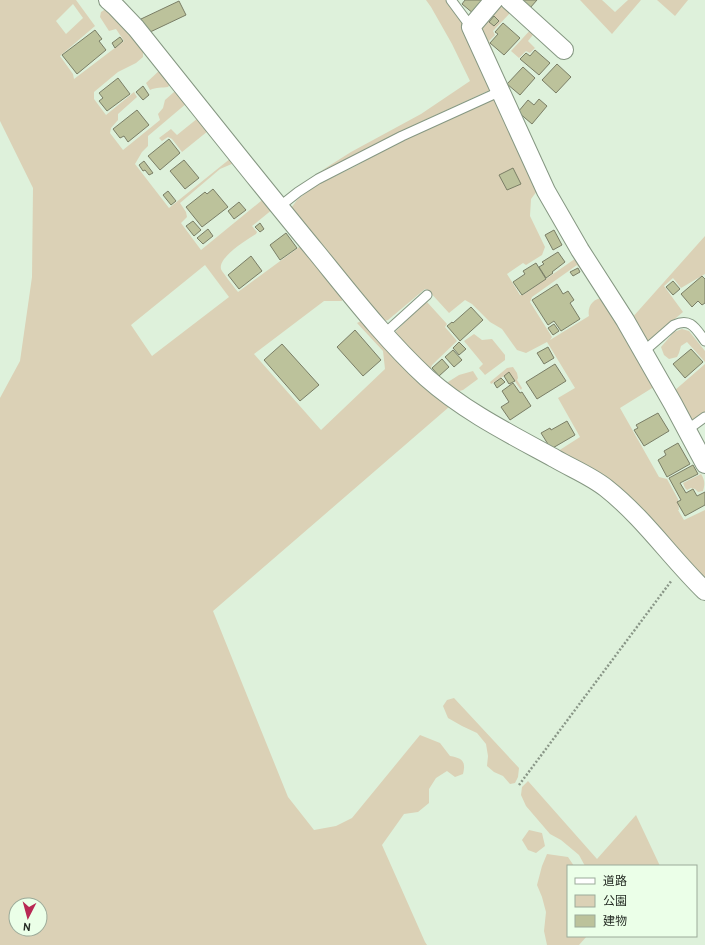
<svg xmlns="http://www.w3.org/2000/svg" width="705" height="945" font-family="Overpass,'Noto Sans JP',sans-serif">
<style>
.green{fill:#dbd1b6;fill-rule:evenodd}
.building{fill:#bcc29b;stroke:#7a7e66}
.lines{fill:none;stroke-linecap:round;stroke-linejoin:round}
.service-casing{stroke:#859782;stroke-width:11}
.minor-casing{stroke:#859782;stroke-width:20}
.path{stroke:#899687;stroke-width:2.5;stroke-dasharray:2 2;stroke-linecap:butt}
.service{stroke:#fff;stroke-width:9}
.minor{stroke:#fff;stroke-width:18}
</style>
<rect width="100%" height="100%" fill="#def1db"/>
<path class="green" d="M0,0h76l19,26 -35,30 13,18 1,5 50,-38 -8,-12 -7,2 -9,-14 1,-5 8,-5 34,41v9l-7,6 -18,9 -24,20v7l12,16 28,-23 3,5 -19,17v6l-7,8 -1,5 13,17 37,-30 -2,-6 5,-6 2,-8 9,-8 6,1 7,10 -39,33v10l-6,6 -7,12 34,44 62,-50 3,5 -14,6 -40,34 6,9 1,5 -6,6 20,27 60,-49 3,-5 9,13 -21,17 5,6 -1,2c-8,5 -38,23 -35,35 1,3 14,19 17,23l64,-47 39,47 1,9h-18l-70,53 67,76 64,-61 -2,-18 -26,-28 4,-2 22,24 61,53 5,9 -236,204 75,186 26,33 22,-4 16,-8 68,-83 20,8 10,13c13,2 16,6 13,18l-8,3 -8,-6 -11,7 -7,11v14l-11,9 -14,2 -22,31 43,97 2,3h-427v-547l20,-37 12,-84 1,-89 -33,-67zM73,4l10,14 -17,16 -10,-13zM205,265l24,32 -77,59 -21,-31zM16,905h24v24h-24z
M426,0h21l21,28 24,57 -2,5 -91,42 -54,28 -24,11 30,-19 70,-38 49,-33 -18,-37 -21,-37z
M501,0l11,11 -19,20 2,4 -6,6 9,22 -2,4 -16,-36z
M580,0h22l13,12 13,-12h13l-29,34z
M657,0h31l-13,16z
M533,27l3,4 -8,10 7,7 -5,5 -4,-2 -7,7 -8,-7z
M161,69l9,15 -2,3c-6,1 -12,0 -18,3l-4,-7z
M494,99l5,4 38,88 -6,8 -1,17 15,31 -3,8 -16,10 -3,-2 -16,11 13,21h3l56,-39 6,12 -3,3 -5,-6 -45,32 -2,5 22,35 -2,3 39,-24c-2,-9 4,-18 14,-18l54,87 -37,23 39,69 8,2 11,20 1,11h-1l6,10 21,-10v70l-150,-127 25,-16 -22,-39 17,-10 -28,-46 -21,11 -9,-3 -15,-21 -12,-7 -18,-18 -7,-4 -16,13 -21,-23 -3,-1 -37,31 -7,2 -90,-114 6,-8 16,-13 41,-20 51,-28z
M198,118l10,13 -26,21 -10,-13 -4,-2 -6,4 -3,-3 12,-9 6,6z
M705,236v38l-24,14 -8,-10 -9,8 19,26 -35,30 -4,-1 -13,-22z
M427,302l20,22 -2,3 12,14 -25,24 -2,5 -34,-30v-9l27,-27z
M682,329l7,2 16,20v11l-18,-20 -6,4 -2,7 -2,4 -8,2 -5,-4 -3,-8 13,-15z
M474,334l8,6 10,-1 13,16v5l-20,15 -6,-7 4,-4 -19,-23z
M705,364v49l-11,8 -5,-1 -15,-29z
M513,367l4,6 1,5 -1,2 5,8 -1,2 -12,-17 -18,11 -1,-2 17,-14z
M473,371l5,8 -15,11 -7,2 -8,-6v-4l11,-7z
M701,474c4,6 4,10 2,17l-5,1 -3,-3 -4,-1 -4,2 -2,-2 -2,-5z
M454,698l65,70 -1,9 -3,6 -5,1 -7,-8 -9,-4 -7,-6 1,-10 -2,-12 -9,-11 -15,-7 -14,-8 -5,-12 4,-6z
M528,781l69,78 39,-44 24,51h-75l-6,-11 -18,-15 -11,-6 -24,-28 -5,-11 1,-8z
M529,830l13,3 3,13 -9,7 -8,-3 -6,-10z
M547,854l21,3 6,9h-6v70h19l-8,9h-32l-3,-14 2,-19 -4,-15 -5,-12 5,-19z"/>
<path class="building" d="M465,0h22l-13,14 -12,-10z
M521,0h16l-7,8z
M179,1l7,14 -38,18 -7,-14z
M494,16l5,5 -5,5 -5,-4z
M503,23l17,15 -16,17 -14,-12 8,-9 -3,-2z
M95,30l7,9 -3,2 7,9 -29,24 -15,-19z
M120,37l3,4 -8,7 -3,-5z
M535,50l15,13 -11,12 -19,-16 6,-6 4,3z
M557,64l14,13 -15,16 -14,-13z
M523,67l12,11 -15,17 -13,-11z
M118,78l12,16 -23,17 -8,-10 4,-3 -4,-5z
M143,86l6,9 -6,5 -7,-8z
M539,99l8,7 -15,18 -14,-12 10,-12 6,5z
M137,110l12,15 -21,17 -4,-6 -4,2 -7,-9z
M169,139l11,14 -20,17 -12,-14z
M184,160l15,18 -14,11 -15,-18z
M144,161l9,12 -4,2 -4,-5 -2,1 -4,-6z
M513,168l8,16 -14,6 -8,-15z
M213,189l15,18 -26,20 -16,-20 19,-15 2,2z
M168,191l8,10 -5,4 -8,-10z
M239,202l7,8 -12,9 -6,-8z
M193,221l8,9 -7,6 -8,-10z
M260,223l4,6 -4,3 -5,-5z
M208,229l5,7 -10,8 -6,-6z
M554,230l8,15 -9,5 -8,-15z
M286,233l11,15 -17,12 -10,-15z
M558,252l7,10 -13,10 1,1 -7,5 -7,-11 5,-3 -2,-2z
M251,256l11,15 -23,18 -11,-14z
M536,263l10,16 -24,16 -9,-13 12,-8 -2,-3z
M578,268l2,4 -7,4 -3,-4z
M702,276l3,3v24l-3,2 -4,-4 -6,6 -11,-13z
M673,281l7,8 -7,6 -7,-8z
M557,284l6,10 5,-3 6,9 -4,3 10,16 -19,12 -7,-10 -6,4 -16,-25z
M471,307l12,13 -23,21 -13,-15 5,-4 1,1z
M554,324l5,7 -6,4 -5,-7z
M355,330l26,30 -18,16 -26,-29z
M459,342l7,7 -7,6 -6,-7z
M282,344l37,41 -19,16 -36,-41z
M548,347l6,11 -10,6 -7,-11z
M691,349l12,13 -18,16 -12,-14z
M453,350l9,10 -8,7 -9,-10z
M442,359l7,8 -10,9 -7,-8z
M555,364l11,17 -29,18 -11,-17z
M509,372l6,9 -6,3 -5,-8z
M501,378l4,4 -8,6 -3,-5z
M513,383l7,10 2,-1 9,14 -21,14 -9,-13 8,-5 -7,-11z
M658,413l11,18 -25,15 -10,-16 4,-2 -2,-3z
M567,421l8,14 -24,14 -10,-16 9,-5 1,2z
M678,443l12,21 -23,13 -9,-17 8,-5 -2,-4z
M693,465l5,9 -18,9 6,10 7,-4 4,7 8,-4v13l-20,11 -8,-14 4,-2 -12,-22z"/>
<g class="lines">
<g class="service-casing">
<path id="service" d="M451,0l20,27
M279,207l19,-15 20,-13 84,-43 99,-45
M384,334l43,-39
M643,352l31,-27c17,-8 22,4 31,16
M687,430l18,-13"/>
</g>
<g class="minor-casing">
<path id="minor" d="M108,0l8,7 20,21c60,75 120,151 181,225 35,43 69,87 110,125 37,33 83,56 127,80 17,10 37,18 52,30 38,30 65,70 99,103
M494,0l-23,27 75,164 34,59 45,70 48,84 32,60
M509,0l55,50"/>
</g>
<path class="path" d="M519,785l153,-205"/>
<use href="#service" class="service"/>
<use href="#minor" class="minor"/>
</g>
<rect x="567" y="865" width="130" height="72" fill="#ebffe8" stroke="#9cab9a"/>
<rect x="575" y="878" width="20" height="6" fill="#ffffff" stroke="#9cab9a"/>
<text x="603" y="885" font-size="12" fill="#262d25">道路</text>
<rect x="575" y="895" width="20" height="12" fill="#dbd1b6" stroke="#9cab9a"/>
<text x="603" y="905" font-size="12" fill="#262d25">公園</text>
<rect x="575" y="915" width="20" height="12" fill="#bcc29b" stroke="#9cab9a"/>
<text x="603" y="925" font-size="12" fill="#262d25">建物</text>
<g transform="translate(28 917) rotate(186)"><circle r="19" fill="#ebffe8" stroke="#9cab9a"/>
<path d="M0-3L7 15L0 10L-7 15Z" fill="#b82854"/>
<text y="-6" font-size="11" font-weight="bold" text-anchor="middle" fill="#262d25">N</text>
</g>
</svg>
